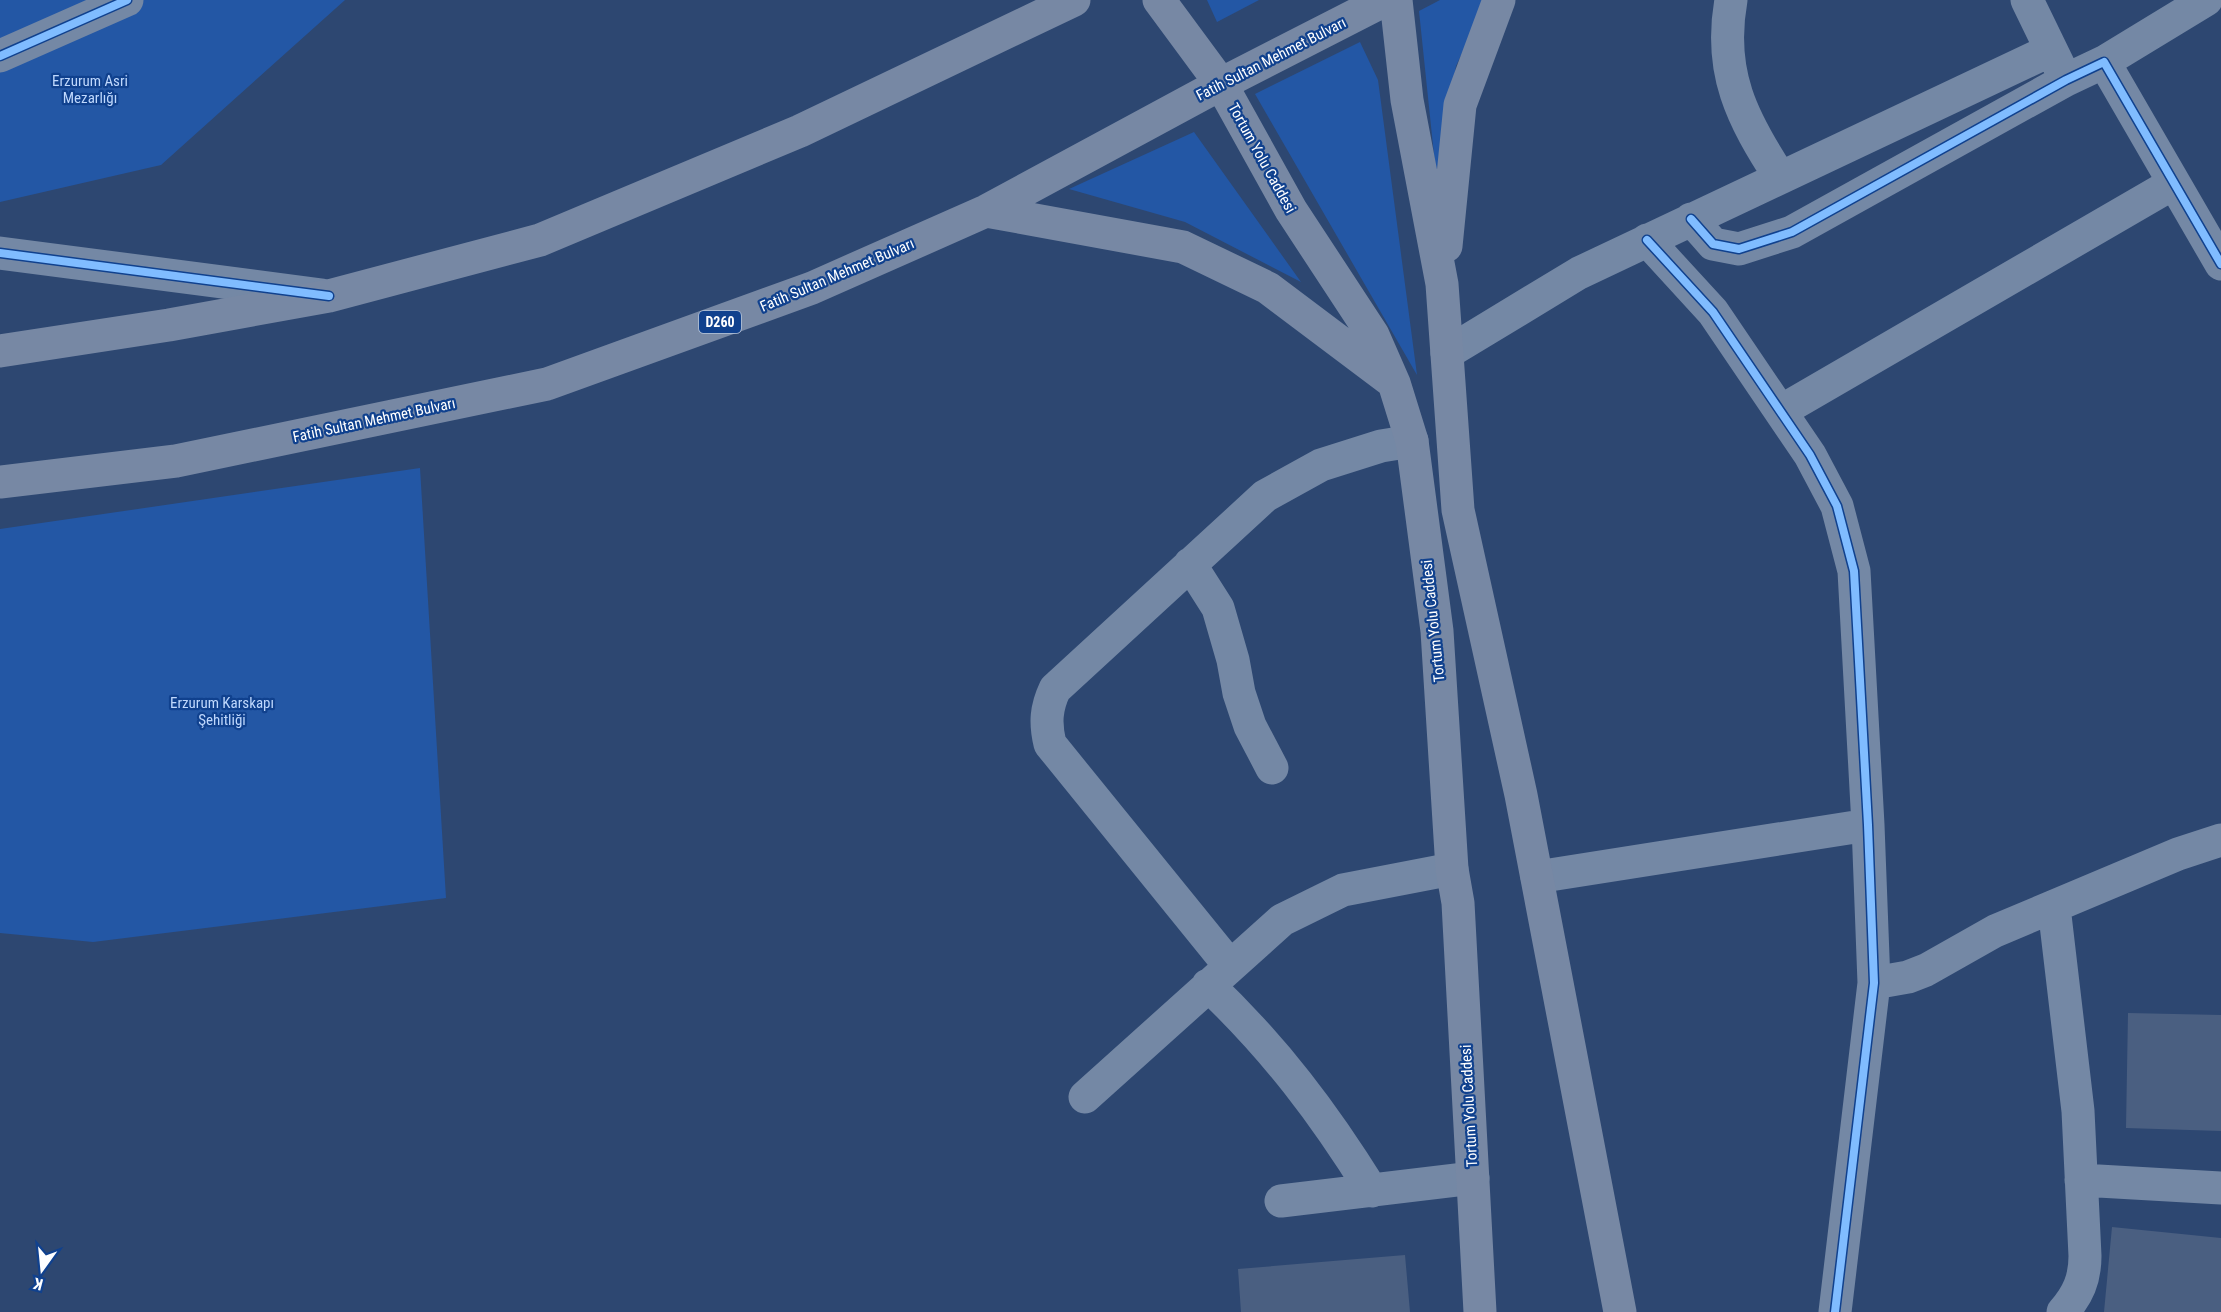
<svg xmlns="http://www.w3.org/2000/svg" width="2221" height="1312" font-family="'Roboto Condensed',sans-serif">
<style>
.green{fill:#2357a5}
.building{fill:#4a5f81}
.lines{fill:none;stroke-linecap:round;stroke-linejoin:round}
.minor{stroke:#7488a5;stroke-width:33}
.highway{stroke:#7788a4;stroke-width:33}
.cycleway-casing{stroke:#10418e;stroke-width:11}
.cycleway{stroke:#80bcff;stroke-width:8}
.labels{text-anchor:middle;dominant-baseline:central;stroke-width:4.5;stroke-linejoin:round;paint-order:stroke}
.shield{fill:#10418e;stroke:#b7c6dd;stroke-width:1.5}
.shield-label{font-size:14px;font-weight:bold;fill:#fff}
.street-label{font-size:15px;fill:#fff;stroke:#10418e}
.park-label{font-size:15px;fill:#bfd8fd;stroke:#10418e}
</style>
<rect width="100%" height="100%" fill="#2d4771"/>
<path class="green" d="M0,0h345l-184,165 -161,37z
M1207,0h52l-42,22z
M1440,0h47l-31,66 -20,108 -17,-163z
M1360,42l18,38 39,295 -162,-281z
M1194,132l107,150 -116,-60 -116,-33z
M420,468l26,430 -353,44 -93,-9v-404z"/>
<path class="building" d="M2128,1013l93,2v116l-95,-3z
M2112,1227l109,11v74h-117z
M1405,1255l5,57h-169l-3,-43z"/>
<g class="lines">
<path class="minor" d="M1731,0c-13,72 11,119 49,177
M2027,0l34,70
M0,56l127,-56
M2104,62l102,-62
M1691,219l22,25 26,5 53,-17 274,-152 38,-18 117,202
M1647,240l66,72 97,143 27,51 17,65 14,254 6,158 -39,329
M0,253l322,42
M1447,353l132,-80 472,-223
M1781,411l393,-228
M1190,564l28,44 15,52 6,33 11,33 22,42
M1537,877l331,-52
M2054,907l24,204 7,145c0,23 -7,39 -22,56
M1230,966l-180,-222c-5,-21 -4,-36 5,-55l210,-193 56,-31 60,-19 31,-5
M1874,983l34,-6 18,-7 69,-39 183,-77 43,-14
M1208,985c67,64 115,127 164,206
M1085,1097l197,-177 61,-30 109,-21
M2081,1180l140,8
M1281,1201l192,-23"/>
<path class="highway" d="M1159,0l62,84 70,126 82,125 21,48 18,58 25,190 15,238 6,34 22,409
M1396,0l11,100 35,184 16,226 63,285 99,517
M986,211l197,36 85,41 125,94
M1446,246l14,-141 39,-105
M0,351l169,-26 160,-29 211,-56 260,-109 274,-131
M0,482l176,-21 371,-77 265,-96 174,-77 235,-127 164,-84"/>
<g class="cycleway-casing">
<path id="cycleway" d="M0,56l127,-56
M1691,219l22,25 26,5 53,-17 274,-152 38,-18 117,202
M1647,240l66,72 97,143 27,51 17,65 14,254 6,158 -39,329
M0,253l329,43"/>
</g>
<use href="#cycleway" class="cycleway"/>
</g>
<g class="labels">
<rect class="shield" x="699" y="311" width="42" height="22" rx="4.5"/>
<g class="shield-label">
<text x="720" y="322">D260</text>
</g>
<g class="street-label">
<text transform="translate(1271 59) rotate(-27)">Fatih Sultan Mehmet Bulvarı</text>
<text transform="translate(1262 158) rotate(61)">Tortum Yolu Caddesi</text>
<text transform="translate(837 275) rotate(-23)">Fatih Sultan Mehmet Bulvarı</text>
<text transform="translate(374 420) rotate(-12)">Fatih Sultan Mehmet Bulvarı</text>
<text transform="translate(1433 621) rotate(-96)">Tortum Yolu Caddesi</text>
<text transform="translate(1469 1106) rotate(-93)">Tortum Yolu Caddesi</text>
</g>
<g class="park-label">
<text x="90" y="81">Erzurum Asri<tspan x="90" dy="17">Mezarlığı</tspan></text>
<text x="222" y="703">Erzurum Karskapı<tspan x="222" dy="17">Şehitliği</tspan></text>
</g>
</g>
<g transform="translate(42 1270) rotate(195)" stroke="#10418e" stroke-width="4.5" paint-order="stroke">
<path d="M0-4.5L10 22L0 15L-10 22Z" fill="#ffffff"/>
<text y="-9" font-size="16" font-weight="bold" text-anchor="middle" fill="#ffffff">K</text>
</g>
</svg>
